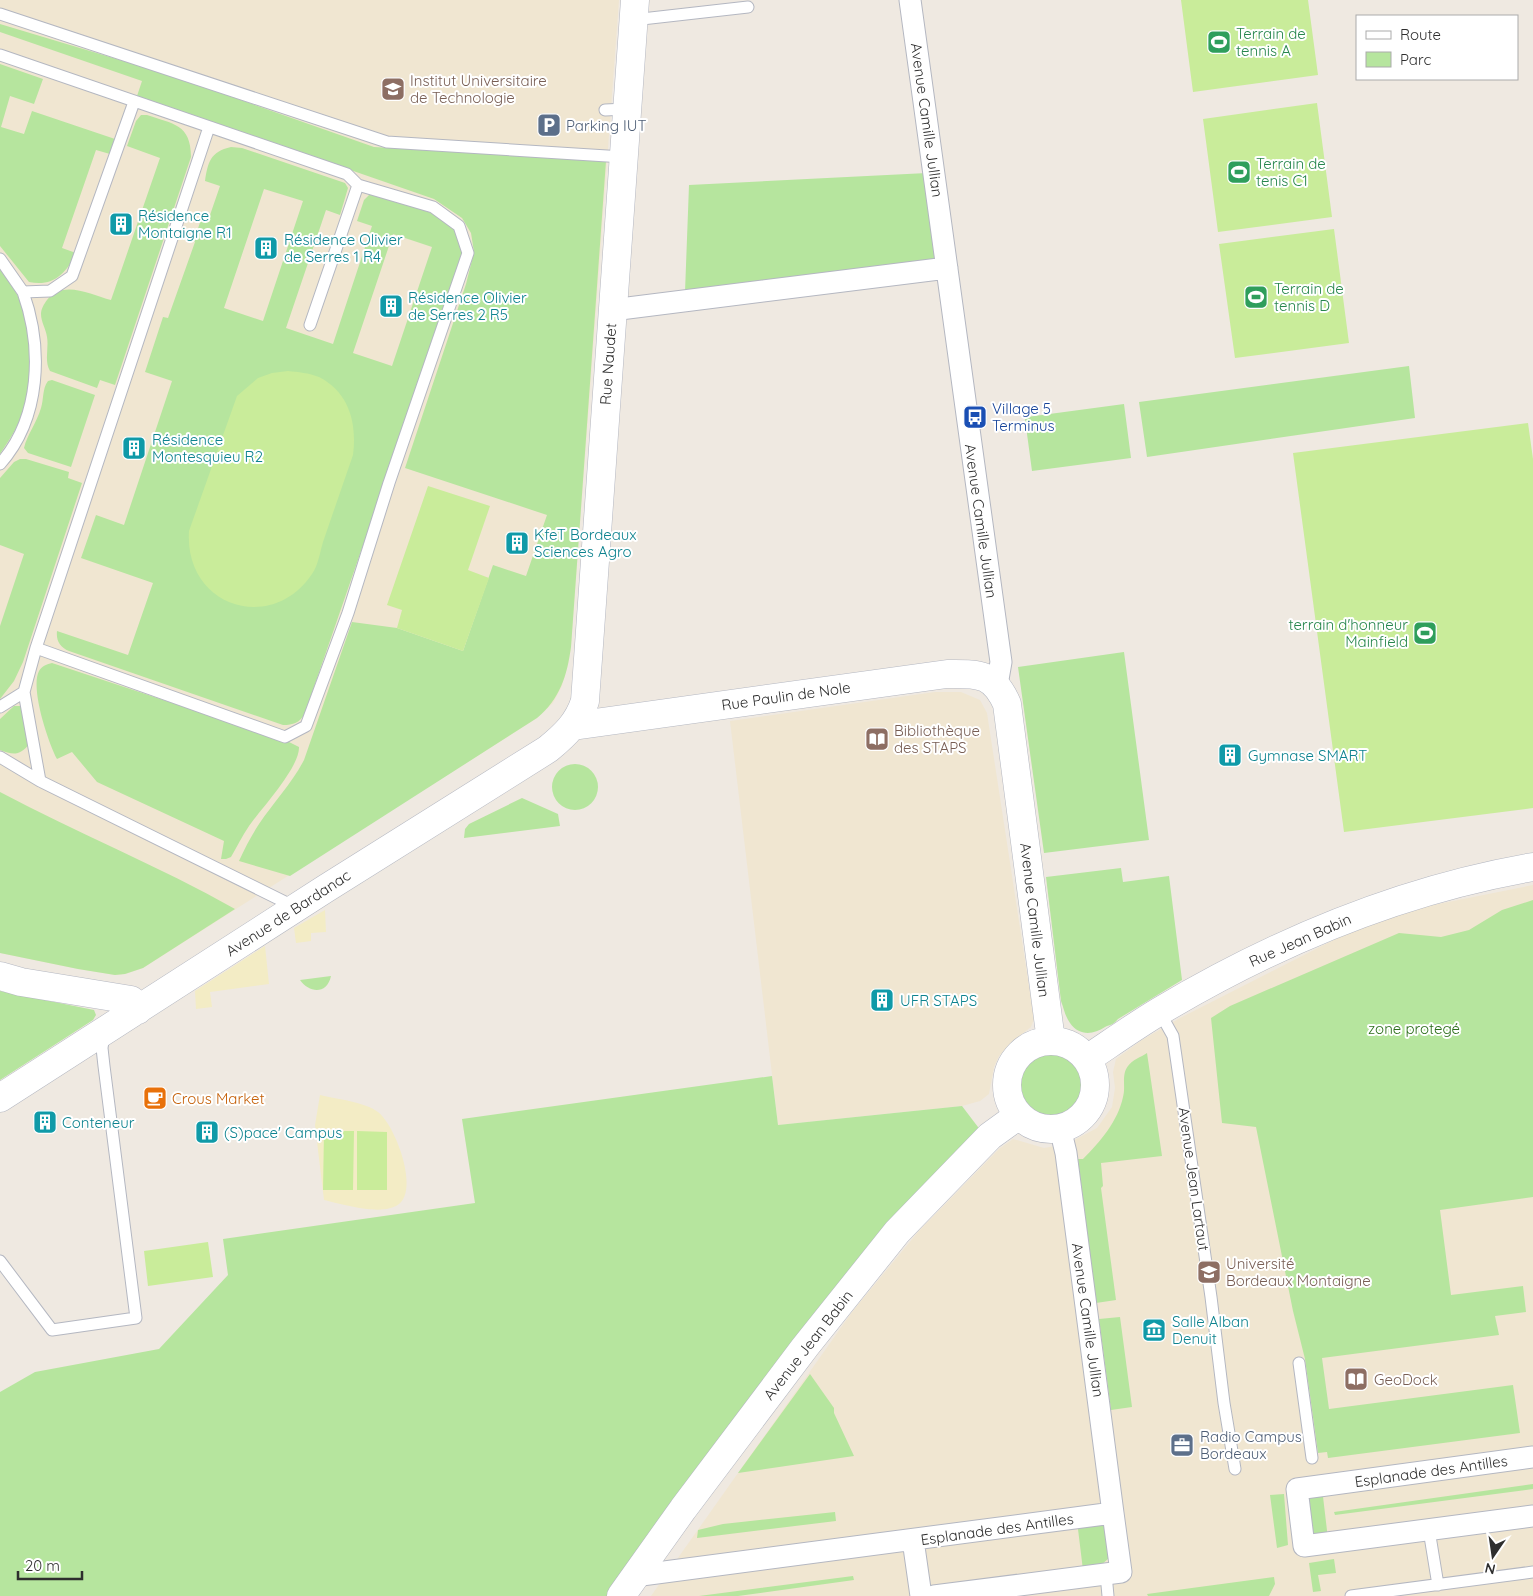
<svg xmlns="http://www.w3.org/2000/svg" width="1533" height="1596" font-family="Quicksand,sans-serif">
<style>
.education{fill:#f0e6d1}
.green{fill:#b6e59e;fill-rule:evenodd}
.sand{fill:#f3ecc5}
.pitch{fill:#c9ec9a}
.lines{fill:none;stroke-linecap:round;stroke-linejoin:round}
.lane-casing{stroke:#b4b7c1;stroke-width:13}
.street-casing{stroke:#b4b7c1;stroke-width:23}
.secondary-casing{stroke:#b4b7c1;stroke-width:29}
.lane{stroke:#fff;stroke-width:11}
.street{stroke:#fff;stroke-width:21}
.secondary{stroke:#fff;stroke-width:28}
.labels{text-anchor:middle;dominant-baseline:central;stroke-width:4;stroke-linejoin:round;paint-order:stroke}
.leisure-label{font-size:15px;fill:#27864d;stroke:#fff;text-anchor:start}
.education-label{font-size:15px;fill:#785e54;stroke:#fff;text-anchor:start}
.street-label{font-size:15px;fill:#2e2e2e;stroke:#fff}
.service-label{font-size:15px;fill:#4e5e75;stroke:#fff;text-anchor:start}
.culture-label{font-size:15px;fill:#0d838f;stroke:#fff;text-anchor:start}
.transit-label{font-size:15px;fill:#164399;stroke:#fff;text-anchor:start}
.park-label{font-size:15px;fill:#2c6e1b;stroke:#fff}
.food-label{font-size:15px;fill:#c56008;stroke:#fff;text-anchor:start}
</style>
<rect width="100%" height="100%" fill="#efe9e1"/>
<path class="education" d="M0,0h619l-48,647 -3,18 -6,21 -9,17 -16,15 -394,250 -18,6 -10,1 -37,-6 -78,-16z
M935,692h26l19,8 7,13 47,306 -3,8 -18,14 -14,15 -5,11 -5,27 -9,7 -18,5 -184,19 -48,-404z
M1533,885v711h-882l201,-284 66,-80 81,-83 14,-10 31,9 23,-4 30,-16 15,-21 3,-19 -2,-16 3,-13 26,-19 38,-22 203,-103z"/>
<path class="green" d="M0,24l170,51 204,72 232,14 -35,486c-4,29 -11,52 -34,71l-247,158 -51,-15c6,-13 12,-25 20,-37 15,-22 33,-41 45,-64l48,-138 45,6 66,23 30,-86 33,11 21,-61 -142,-47 61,-184 8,-32 -3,-19 -9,-15 -28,-19 -297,-103 5,-15 -142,-49z
M0,64l43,15 -9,25 -24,-8 -9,31 23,7 8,-23 83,28 -5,15 -14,-4 -34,98 14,5c-10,21 -23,34 -47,29l-29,-36z
M141,115h6c26,9 44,9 44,42l-76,228 -15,-5 -3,8 -47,-17c-6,-10 -1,-23 -3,-34 -1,-8 -6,-15 -6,-23 0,-5 3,-10 6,-14 16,-21 44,-5 64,0l49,-142 -33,-12 9,-25z
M231,147l11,1 103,35 3,5 -8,27 -14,-5 -40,118 47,16 39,-118 -15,-5 7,-21 5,-5 7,-1 64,22 10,6 13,20 -1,17 -157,454c-5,10 -12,12 -22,12l-214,-74c-9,-4 -13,-10 -12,-20l71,24 25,-72 -72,-25 15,-43 28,10 48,-144 -27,-9 18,-55 5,1 27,-76 -1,-1 9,-28 7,2 10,-29 -15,-5c3,-19 5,-29 26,-34zM264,189l39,12 -40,120 -39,-13zM393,234l39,13 -40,119 -39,-13z
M927,173l9,91 -251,28 4,-107z
M0,269c33,37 38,96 24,141 -5,16 -15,30 -24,44z
M1409,366l6,52 -268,39 -8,-55z
M52,380l43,15 -24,72 -43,-14 -4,-5c3,-13 13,-26 17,-40 3,-9 1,-19 7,-27z
M1124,404l7,54 -99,13 -7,-52 2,-2z
M20,459h6l43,13 -1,6 14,5 -59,179 -9,19 -14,18v-73l24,-72 -24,-9v-67l14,-16z
M1124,652l25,188 -105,13 -26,-186z
M52,663l235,78 12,6c1,20 -38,62 -50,79 -7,10 -12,21 -18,31l-5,2h-5l3,-18 -127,-59 -25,-30 -15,7c-9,-17 -27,-71 -18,-88 3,-5 8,-7 13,-8z
M14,706h7l8,38c-9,12 -16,11 -29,6v-31z
M552 787a23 23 0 1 1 46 0a23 23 0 1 1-46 0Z
M0,792c77,41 159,74 235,117l-92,59 -18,6 -10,1 -37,-6 -78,-16z
M522,798l36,16 2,12 -96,12 1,-9 4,-5z
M1121,868l2,14 46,-6 13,104 -64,39c-6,7 -7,5 -13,8 -12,8 -26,9 -35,-4 -5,-7 -6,-14 -9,-22l-15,-124z
M1533,900v297l-93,13 11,85 72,-9 3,26 -31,4 4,19 -177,23 7,51 184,-24 7,48 -192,25 -1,-6 -9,1 -13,-94 -12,-48 -37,-184 -34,-4 -11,-105 19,-12 169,-73 42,4 28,-7 33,-20z
M331,976c-4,19 -22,17 -31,4z
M0,991l94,19 2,5 -3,5 -93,60z
M1147,1053l15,103 -61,7 2,23 -2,2 15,112 -20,3 -18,-144h5c17,-17 35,-38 40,-62 3,-10 -2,-22 5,-31 4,-6 13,-9 19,-13z
M1021 1085a31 31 0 1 1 62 0a31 31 0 1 1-62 0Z
M772,1076l6,49 184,-19 19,25 -366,465h-615v-204l35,-20 124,-23 69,-74 -5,-36 252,-36 -13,-84z
M1120,1317l12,90 -21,3 -12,-91z
M810,1374l24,34v5l20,43 -116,17z
M1533,1484v5l-198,26 -1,-3z
M1322,1488l6,51 -12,-2 -8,-10 1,-30z
M1284,1494l4,51 -11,3 -7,-53z
M835,1512l1,9 -139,17 1,-8 25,-6z
M1094,1520l12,5 4,32 -11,10 -16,3 -6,-49z
M1334,1559l2,14 -18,2 3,16 -8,1 -4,-29z
M853,1576l1,4 -116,16h-39z
M1274,1577l1,7 -6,12h-121l-1,-2z"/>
<path class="sand" d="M325,910l1,22 -15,1v8l-15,2 -2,-15z
M265,946l4,38 -59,8 2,15 -16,2 -1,-18z
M320,1095c16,4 45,7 58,17 17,13 41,76 21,92 -16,13 -57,0 -75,-4l-9,-75z"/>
<path class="pitch" d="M1181,0h127l10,75 -125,17z
M1317,103l15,114 -114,15 -15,-113z
M1334,229l15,114 -114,15 -16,-114z
M288,371c10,1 21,2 31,6 31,16 38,47 34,78 -10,29 -20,58 -30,87 -3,10 -5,24 -11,32 -41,61 -128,32 -123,-43l48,-135 21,-18 14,-5z
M1528,423l5,36v349l-189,24 -51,-379z
M428,486l62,20 -22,64 21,8 -26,73 -66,-23 5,-18 -15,-5z
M324,1131h30l-1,59h-30z
M357,1131l30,1v58h-30z
M208,1242l5,35 -65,9 -4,-35z"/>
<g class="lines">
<g class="lane-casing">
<path id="lane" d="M0,14l387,128 236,15
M633,20l115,-13
M0,55l347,119 11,11 -48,140
M605,110l22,-1
M0,259l23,33 27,-1 22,-15 62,-174
M0,464c41,-46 43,-116 23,-172
M36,648l249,89 21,-11 42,-113 41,-130 79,-230 -9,-27 -26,-19 -75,-22
M24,692l16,89
M0,707l24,-15 12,-44 173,-521
M0,757l40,24 255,126
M1159,1011l14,25 38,261 13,106 11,66
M0,1261l52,69 84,-12 -32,-252 -2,-18 2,-13
M1299,1363l13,95
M1429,1530l9,55
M1106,1574l2,22
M1351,1596l182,-24"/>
</g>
<g class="street-casing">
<path id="street" d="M910,0l91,662 -4,23
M612,310l335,-42
M1060,1128l6,25 47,360
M1533,1457l-236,32 7,57 229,-30
M913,1540l8,56
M634,1576l479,-63 8,59 -187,24"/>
</g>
<g class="secondary-casing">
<path id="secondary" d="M573,726l374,-52c31,0 46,-2 60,30l44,337
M0,976l21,6 110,18 7,10
M1007 1085a44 44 0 1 1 88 0a44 44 0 1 1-88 0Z
M1087,1059c24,-16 48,-33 73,-48 116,-69 240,-121 373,-144
M0,1098l325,-209 223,-140c17,-14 30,-26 37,-48l50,-701
M621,1596l62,-87 122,-162 92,-115 93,-96 29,-21"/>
</g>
<use href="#lane" class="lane"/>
<use href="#street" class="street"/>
<use href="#secondary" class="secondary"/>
</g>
<defs>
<g id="stadium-square" transform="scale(1.25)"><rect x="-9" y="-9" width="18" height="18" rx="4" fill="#2e9e5b" stroke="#fff"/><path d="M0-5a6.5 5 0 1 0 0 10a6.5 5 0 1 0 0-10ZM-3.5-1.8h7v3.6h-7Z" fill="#fff"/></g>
<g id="university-square" transform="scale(1.25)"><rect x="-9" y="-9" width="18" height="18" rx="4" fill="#8d6e63" stroke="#fff"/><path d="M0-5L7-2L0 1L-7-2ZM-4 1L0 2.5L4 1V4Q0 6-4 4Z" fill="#fff"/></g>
<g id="parking-square" transform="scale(1.25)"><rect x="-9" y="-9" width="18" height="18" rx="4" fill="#5c6f8a" stroke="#fff"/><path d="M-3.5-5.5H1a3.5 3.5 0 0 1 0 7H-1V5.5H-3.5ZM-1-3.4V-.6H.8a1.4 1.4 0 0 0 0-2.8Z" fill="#fff"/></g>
<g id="building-square" transform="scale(1.25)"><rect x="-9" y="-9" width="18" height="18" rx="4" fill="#0f9aa8" stroke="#fff"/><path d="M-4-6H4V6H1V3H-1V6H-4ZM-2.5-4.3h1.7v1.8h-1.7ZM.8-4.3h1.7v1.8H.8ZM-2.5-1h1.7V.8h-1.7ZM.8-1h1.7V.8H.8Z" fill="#fff"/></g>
<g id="bus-square" transform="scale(1.25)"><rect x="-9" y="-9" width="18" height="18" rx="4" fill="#1a4fb4" stroke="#fff"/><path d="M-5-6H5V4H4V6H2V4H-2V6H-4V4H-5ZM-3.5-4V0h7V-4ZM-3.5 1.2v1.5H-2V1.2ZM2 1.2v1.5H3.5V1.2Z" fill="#fff"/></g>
<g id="library-square" transform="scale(1.25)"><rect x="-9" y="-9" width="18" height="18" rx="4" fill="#8d6e63" stroke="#fff"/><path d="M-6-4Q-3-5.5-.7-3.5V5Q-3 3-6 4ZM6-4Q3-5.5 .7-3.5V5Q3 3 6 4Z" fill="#fff"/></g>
<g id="cafe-square" transform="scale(1.25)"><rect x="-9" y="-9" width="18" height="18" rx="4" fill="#e8710a" stroke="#fff"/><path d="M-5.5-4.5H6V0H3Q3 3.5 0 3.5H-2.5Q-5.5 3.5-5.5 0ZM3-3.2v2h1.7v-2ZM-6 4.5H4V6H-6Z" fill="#fff"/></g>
<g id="museum-square" transform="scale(1.25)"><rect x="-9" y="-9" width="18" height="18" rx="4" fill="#0f9aa8" stroke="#fff"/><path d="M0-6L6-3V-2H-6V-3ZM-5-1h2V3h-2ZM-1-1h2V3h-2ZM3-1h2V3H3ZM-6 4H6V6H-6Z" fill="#fff"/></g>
<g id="office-square" transform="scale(1.25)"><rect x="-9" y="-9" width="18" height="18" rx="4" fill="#5c6f8a" stroke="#fff"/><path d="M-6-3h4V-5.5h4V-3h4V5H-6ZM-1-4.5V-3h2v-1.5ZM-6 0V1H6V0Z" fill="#fff"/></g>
</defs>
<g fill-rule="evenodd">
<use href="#stadium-square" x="1219" y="42"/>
<use href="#university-square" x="393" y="89"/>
<use href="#parking-square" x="549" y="125"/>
<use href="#stadium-square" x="1239" y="172"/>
<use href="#building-square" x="121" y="224"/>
<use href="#building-square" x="266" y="248"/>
<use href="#stadium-square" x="1256" y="297"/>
<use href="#building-square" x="391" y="306"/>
<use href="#bus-square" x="975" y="417"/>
<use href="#building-square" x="134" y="448"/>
<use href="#building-square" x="517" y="543"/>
<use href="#stadium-square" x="1425" y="633"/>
<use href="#library-square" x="877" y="739"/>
<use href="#building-square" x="1230" y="755"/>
<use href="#building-square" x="882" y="1000"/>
<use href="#cafe-square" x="155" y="1098"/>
<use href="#building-square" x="45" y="1122"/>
<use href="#building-square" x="207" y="1132"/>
<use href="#university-square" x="1209" y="1272"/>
<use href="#museum-square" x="1154" y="1330"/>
<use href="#library-square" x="1356" y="1379"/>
<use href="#office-square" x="1182" y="1445"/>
</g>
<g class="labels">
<g class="leisure-label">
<text x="1236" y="33">Terrain de<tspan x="1236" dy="17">tennis A</tspan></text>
<text x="1256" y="163">Terrain de<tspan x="1256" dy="17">tenis C1</tspan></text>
<text x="1274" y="288">Terrain de<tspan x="1274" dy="17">tennis D</tspan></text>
<text x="1408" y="624" text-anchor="end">terrain d'honneur<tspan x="1408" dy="17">Mainfield</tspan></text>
</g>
<g class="education-label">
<text x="410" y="80">Institut Universitaire<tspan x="410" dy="17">de Technologie</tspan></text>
<text x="894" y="730">Bibliothèque<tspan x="894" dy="17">des STAPS</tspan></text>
<text x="1226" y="1263">Université<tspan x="1226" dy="17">Bordeaux Montaigne</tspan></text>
<text x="1374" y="1379">GeoDock</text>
</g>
<g class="street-label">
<text transform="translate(927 120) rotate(82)">Avenue Camille Jullian</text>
<text transform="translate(608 364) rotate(-86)">Rue Naudet</text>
<text transform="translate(981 521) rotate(82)">Avenue Camille Jullian</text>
<text transform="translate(786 696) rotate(-8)">Rue Paulin de Nole</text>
<text transform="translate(288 913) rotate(-33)">Avenue de Bardanac</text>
<text transform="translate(1035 920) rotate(83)">Avenue Camille Jullian</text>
<text transform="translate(1300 940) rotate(-24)">Rue Jean Babin</text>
<text transform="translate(1194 1179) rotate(82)">Avenue Jean Lartaut</text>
<text transform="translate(1088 1320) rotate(82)">Avenue Camille Jullian</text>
<text transform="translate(808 1345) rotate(-52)">Avenue Jean Babin</text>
<text transform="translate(1431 1471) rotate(-8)">Esplanade des Antilles</text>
<text transform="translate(997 1529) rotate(-8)">Esplanade des Antilles</text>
</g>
<g class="service-label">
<text x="566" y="125">Parking IUT</text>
<text x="1200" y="1436">Radio Campus<tspan x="1200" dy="17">Bordeaux</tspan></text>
</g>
<g class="culture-label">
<text x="138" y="215">Résidence<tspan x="138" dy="17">Montaigne R1</tspan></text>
<text x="284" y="239">Résidence Olivier<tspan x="284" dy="17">de Serres 1 R4</tspan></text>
<text x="408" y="297">Résidence Olivier<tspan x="408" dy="17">de Serres 2 R5</tspan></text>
<text x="152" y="439">Résidence<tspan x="152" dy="17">Montesquieu R2</tspan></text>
<text x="534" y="534">KfeT Bordeaux<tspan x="534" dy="17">Sciences Agro</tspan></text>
<text x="1248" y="755">Gymnase SMART</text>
<text x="900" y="1000">UFR STAPS</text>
<text x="62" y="1122">Conteneur</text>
<text x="224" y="1132">(S)pace' Campus</text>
<text x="1172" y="1321">Salle Alban<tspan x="1172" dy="17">Denuit</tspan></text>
</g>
<g class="transit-label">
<text x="992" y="408">Village 5<tspan x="992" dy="17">Terminus</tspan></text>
</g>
<g class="park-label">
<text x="1414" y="1028">zone protegé</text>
</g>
<g class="food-label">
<text x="172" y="1098">Crous Market</text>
</g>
</g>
<rect x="1356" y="15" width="162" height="65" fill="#ffffff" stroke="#ababab"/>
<rect x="1366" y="31" width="25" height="8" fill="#ffffff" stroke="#ababab"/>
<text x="1400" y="40" font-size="15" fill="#2e2e2e">Route</text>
<rect x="1366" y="52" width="25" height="15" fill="#b6e59e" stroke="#ababab"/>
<text x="1400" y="65" font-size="15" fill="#2e2e2e">Parc</text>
<g transform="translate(1493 1556) rotate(193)" stroke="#ffffff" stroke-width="4" paint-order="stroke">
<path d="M0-4L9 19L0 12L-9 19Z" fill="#2e2e2e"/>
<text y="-8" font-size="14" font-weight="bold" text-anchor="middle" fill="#2e2e2e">N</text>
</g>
<path d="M18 1571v8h64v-8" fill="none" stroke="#2e2e2e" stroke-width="2.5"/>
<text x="25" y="1571" font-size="15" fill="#2e2e2e" stroke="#ffffff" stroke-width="4" paint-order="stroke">20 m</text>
</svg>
